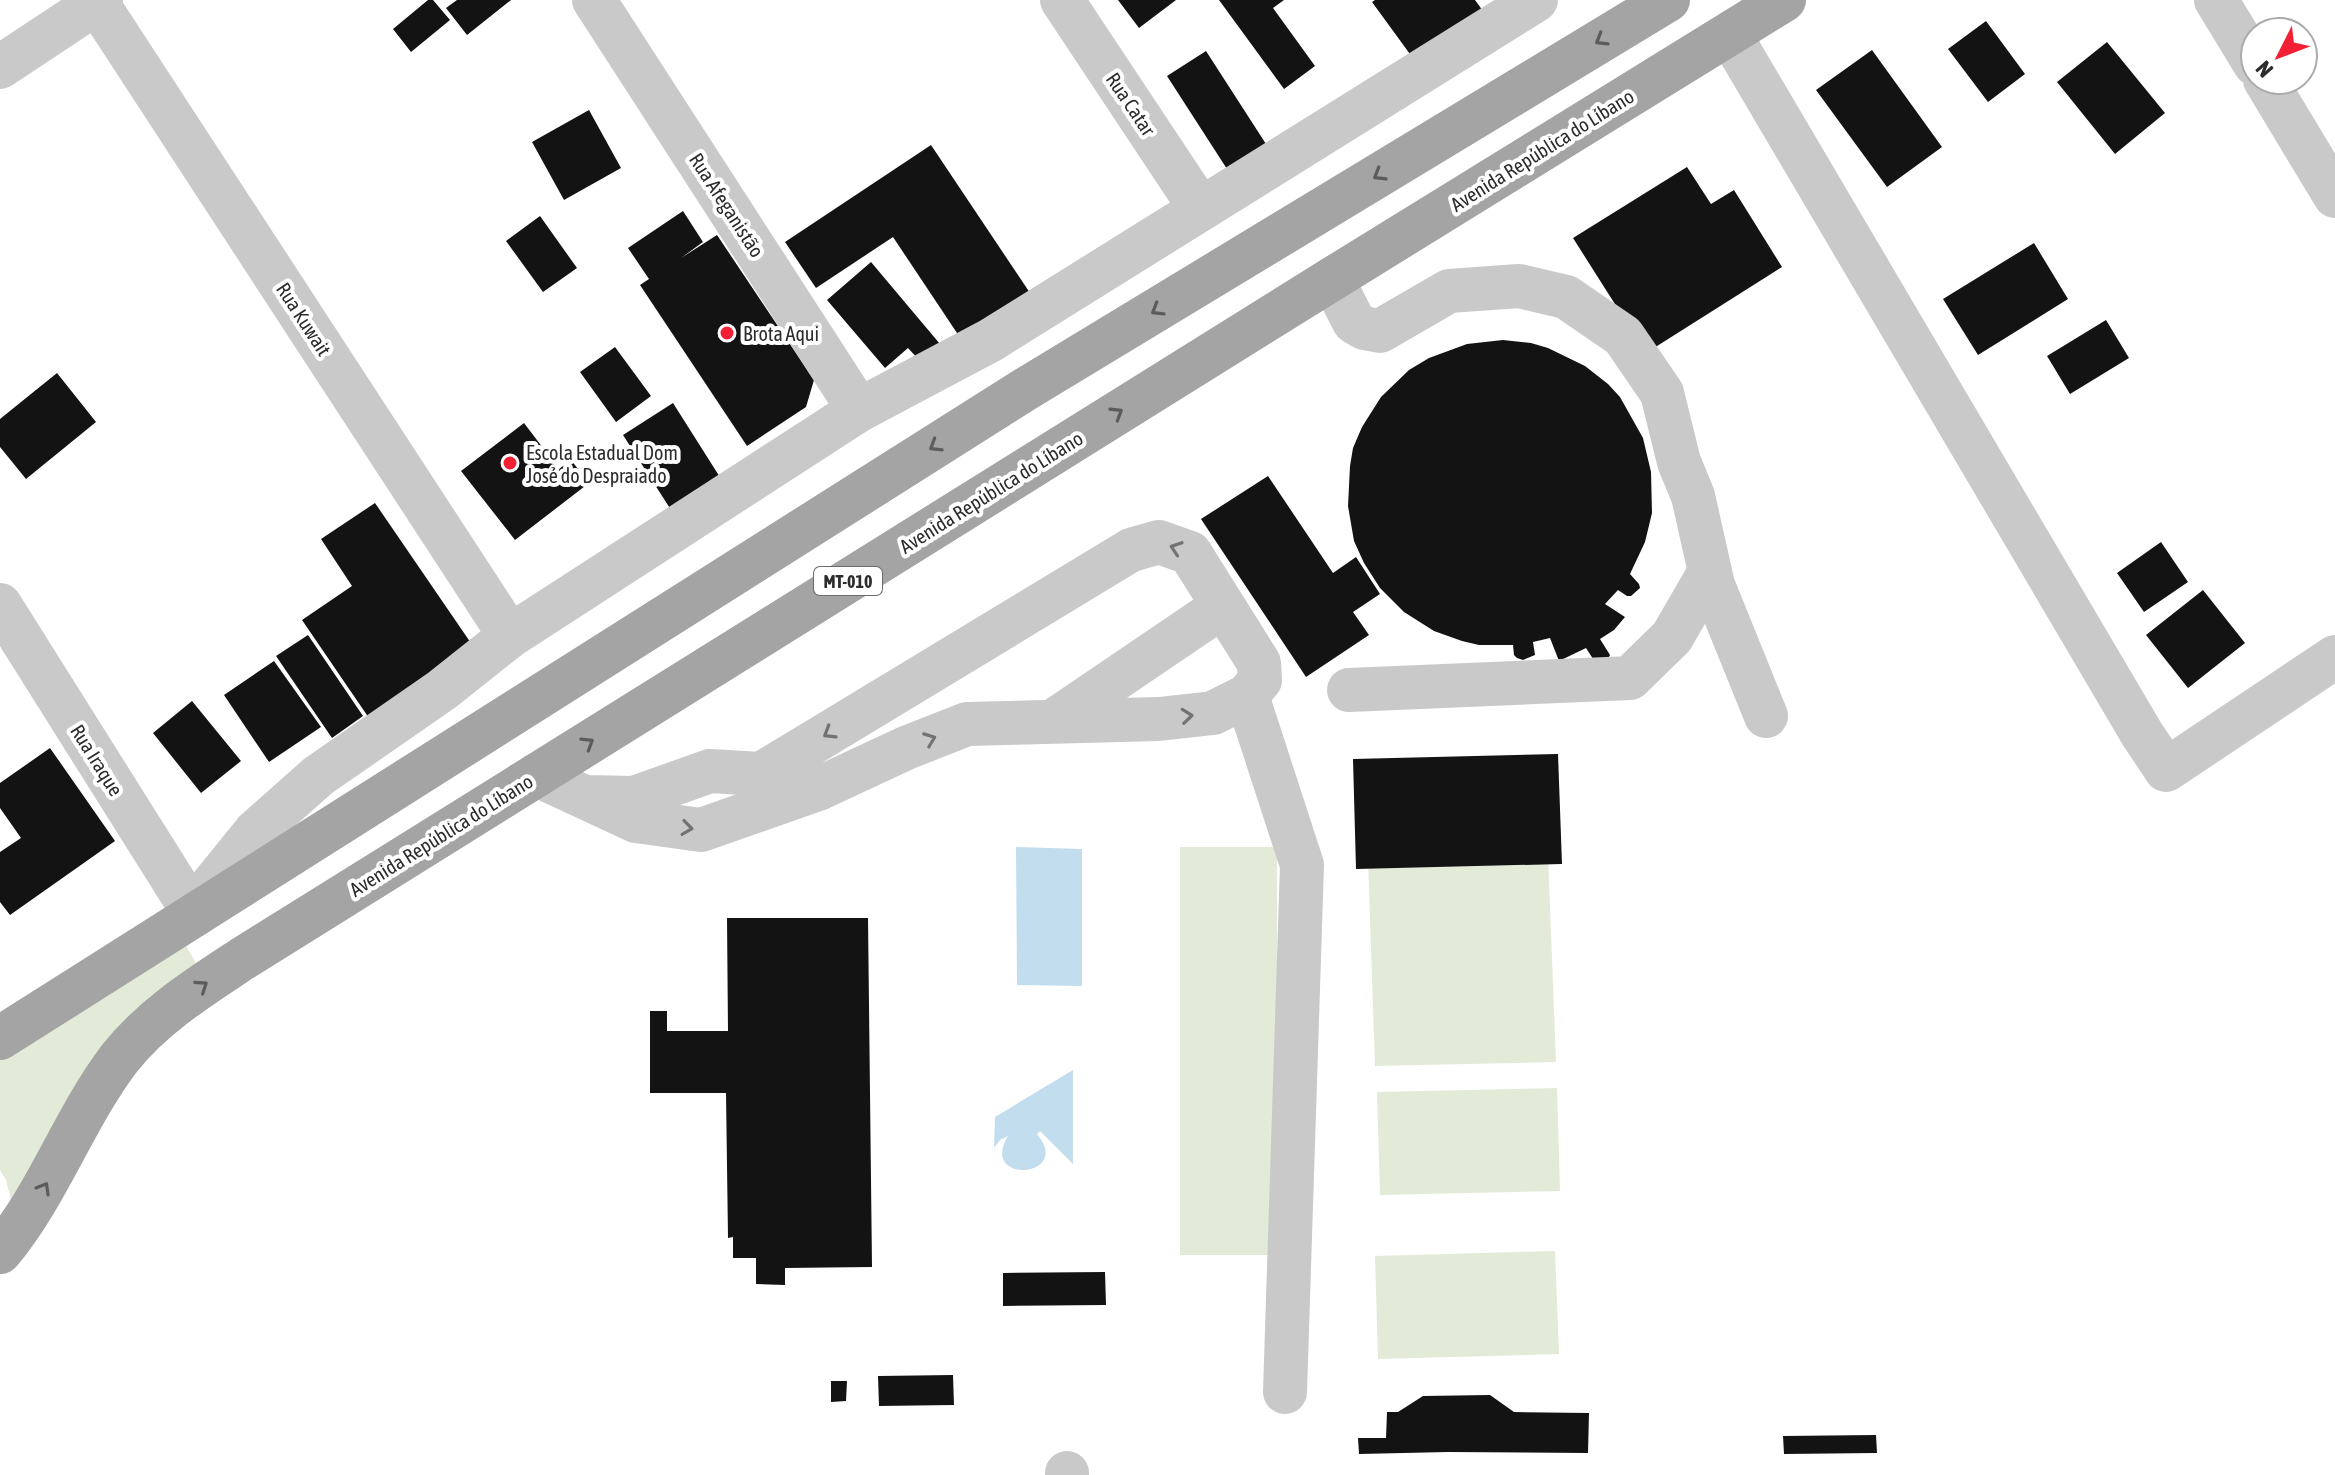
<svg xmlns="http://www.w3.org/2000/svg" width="2335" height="1475" font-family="'Asap Condensed',sans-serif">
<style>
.green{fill:#e3ebd8}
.water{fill:#c2dded}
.building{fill:#131313}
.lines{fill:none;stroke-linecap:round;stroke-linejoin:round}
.minor{stroke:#c9c9c9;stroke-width:44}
.major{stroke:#a4a4a4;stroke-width:44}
.oneway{stroke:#5c5c5c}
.oneway2{stroke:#737373}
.poi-dot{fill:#f12035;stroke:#fff;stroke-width:3}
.labels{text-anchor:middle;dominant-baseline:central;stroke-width:8;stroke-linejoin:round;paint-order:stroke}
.shield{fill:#fff;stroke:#6b6b6b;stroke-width:2}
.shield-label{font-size:18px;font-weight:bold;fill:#2c2c2c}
.street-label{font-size:20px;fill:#2c2c2c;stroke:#fff}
.poi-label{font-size:20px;fill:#2c2c2c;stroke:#fff;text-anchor:start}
</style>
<rect width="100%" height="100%" fill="#fff"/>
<path class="green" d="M1180,847h97v408h-97z
M1548,854l8,208 -181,4 -7,-207z
M181,937l20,35 -189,232 -6,-24 -6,-10v-117z
M1557,1088l3,103 -180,4 -3,-103z
M1555,1251l4,103 -181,5 -3,-103z"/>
<path class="water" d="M1016,847l66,2v137l-65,-1z
M1073,1070v94l-33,-33 -3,3c37,44 -59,51 -29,2l-8,4 -6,8 1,-31z"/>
<path class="building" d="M428,0h5l17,20 -39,32 -18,-23z
M457,0h54l-44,35 -21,-27z
M1118,0h58l-37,28z
M1219,0h65l-11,8 42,58 -31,23z
M1375,0h100l8,11 -68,50 -43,-59z
M1986,21l39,53 -37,28 -40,-53z
M2107,42l58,71 -50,41 -58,-72z
M1872,50l70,97 -55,40 -71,-97z
M1206,51l60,93 -39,25 -60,-93z
M589,110l32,58 -57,32 -32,-58z
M931,145l99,148 -69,46 -68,-102 -77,51 -31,-46z
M1687,167l24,37 23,-14 48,77 -136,86 -73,-115z
M683,211l20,31 -22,16 36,-23 97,145 -8,27 -59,39 -107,-161 9,-6 -21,-31z
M540,216l37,52 -34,24 -37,-51z
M2034,243l34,56 -90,56 -35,-56z
M871,262l69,82 -20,17 -12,-13 -23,20 -58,-68z
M2106,320l23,38 -59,36 -23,-38z
M1503,340l28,3 17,5 37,18 23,18 12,13 23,41 8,34 1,41 -7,29 -15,32 9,10 1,4 -9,8h-4l-9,-6 -13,14 20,13 -11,13 -14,9 10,16 -2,4 -13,3 -9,-14 -27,13 -9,-23 -17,4 2,13 -12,5 -6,-2 -3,-3 -1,-10h-34l-17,-4 -28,-10 -30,-19 -24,-24 -16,-25 -10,-22 -6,-35 2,-40 3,-18 9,-21 19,-30 28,-27 20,-12 38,-14z
M615,347l36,49 -35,26 -36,-50z
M57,373l39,49 -70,57 -26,-32v-28z
M673,403l50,79 -50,31 -50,-78z
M524,423l35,46 12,-9 18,23 -74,57 -54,-69z
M1268,476l65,97 23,-16 24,37 -27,18 16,23 -63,42 -105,-158z
M375,503l100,146 -104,72 -69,-101 50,-34 -31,-47z
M2161,542l27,40 -44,30 -27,-39z
M2203,590l42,53 -57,45 -42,-53z
M308,635l55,81 -31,22 -56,-82z
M274,661l47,66 -52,35 -45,-67z
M192,701l49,60 -40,32 -48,-60z
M50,748l65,93 -105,74 -10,-13v-50l21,-14 -21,-30v-25z
M1558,754l4,110 -206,5 -3,-110z
M727,918h141l4,349 -87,1v17l-29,-1v-26h-23v-21l-5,1 -2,-145h-76v-82h17v20h61z
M1105,1272l1,33 -103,1v-33z
M953,1375l1,30 -75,1 -1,-30z
M831,1381h16l-1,20 -15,1z
M1490,1395l24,17 75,1 -1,40 -140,-1 -89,2 -1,-16h28l1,-26h11l25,-16z
M1876,1435l1,18 -93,1 -1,-18z"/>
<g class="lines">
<path class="minor" d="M594,0l265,410
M1062,0l138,208
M2216,0l39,64
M97,3l413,633
M1730,35l412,699 24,36 169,-113
M0,67l101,-67
M2265,80l70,116
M1332,279l22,43 10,6 16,3 69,-40 70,-5 47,11 57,39 39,57 17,69 14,34 20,89 53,131
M0,605l195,310 13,-25 47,-58 63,-56 124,-86 68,-54 349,-226 132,-70 545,-340
M1349,690l281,-12 42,-41 37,-64
M1247,696l55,169 -17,527
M1055,720l168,-114
M537,775l99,46 65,9 117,-41 88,-41 61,-24 192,-5 54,-6 34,-17 13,-16 -1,-17 -69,-110 -31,-11 -28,8 -370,224 -51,-3 -76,27 -47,-1
M1067,1475v-2"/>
<path class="major" d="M0,1038l1024,-648 644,-390
M0,1252c49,-59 73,-132 119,-193 33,-42 79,-71 123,-100l1090,-680 452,-279"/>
</g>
<defs><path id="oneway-chevron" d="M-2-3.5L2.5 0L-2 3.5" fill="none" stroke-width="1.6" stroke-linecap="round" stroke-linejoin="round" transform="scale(2)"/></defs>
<g class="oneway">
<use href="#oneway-chevron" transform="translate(1601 40) rotate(149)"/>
<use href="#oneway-chevron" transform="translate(1379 175) rotate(149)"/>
<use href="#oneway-chevron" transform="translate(1157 310) rotate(149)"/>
<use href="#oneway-chevron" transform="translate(1117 413) rotate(-32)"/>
<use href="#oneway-chevron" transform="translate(935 446) rotate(148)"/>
<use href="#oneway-chevron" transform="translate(588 743) rotate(-32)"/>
<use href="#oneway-chevron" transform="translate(202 986) rotate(-34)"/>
<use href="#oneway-chevron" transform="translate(44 1188) rotate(-60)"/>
</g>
<g class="oneway2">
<use href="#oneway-chevron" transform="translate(1176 548) rotate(-161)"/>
<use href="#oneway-chevron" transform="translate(1187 716) rotate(-6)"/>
<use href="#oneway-chevron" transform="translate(829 733) rotate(149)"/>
<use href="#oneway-chevron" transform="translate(930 739) rotate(-21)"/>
<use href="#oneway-chevron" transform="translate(687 828) rotate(8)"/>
</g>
<g class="poi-dot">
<circle cx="727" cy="333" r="8"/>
<circle cx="510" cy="463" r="8"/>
</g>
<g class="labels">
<rect class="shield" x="814" y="567" width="68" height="28" rx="6"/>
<g class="shield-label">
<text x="848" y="581">MT-010</text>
</g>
<g class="street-label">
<text transform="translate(1131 104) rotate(56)">Rua Catar</text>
<text transform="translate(1542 150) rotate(-32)">Avenida República do Líbano</text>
<text transform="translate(727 205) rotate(57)">Rua Afeganistão</text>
<text transform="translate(304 319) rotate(57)">Rua Kuwait</text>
<text transform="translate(991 492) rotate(-32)">Avenida República do Líbano</text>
<text transform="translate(97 760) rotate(58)">Rua Iraque</text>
<text transform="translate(441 835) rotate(-32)">Avenida República do Líbano</text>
</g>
<g class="poi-label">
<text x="743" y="333">Brota Aqui</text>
<text x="526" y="452">Escola Estadual Dom<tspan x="526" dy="23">José do Despraiado</tspan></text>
</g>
</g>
<g transform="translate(2279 56) rotate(228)"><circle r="38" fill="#ffffff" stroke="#ababab" stroke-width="2"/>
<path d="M0-6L14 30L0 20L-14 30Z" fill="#f12035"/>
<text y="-12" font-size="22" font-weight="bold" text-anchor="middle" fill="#2c2c2c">N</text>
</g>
</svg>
